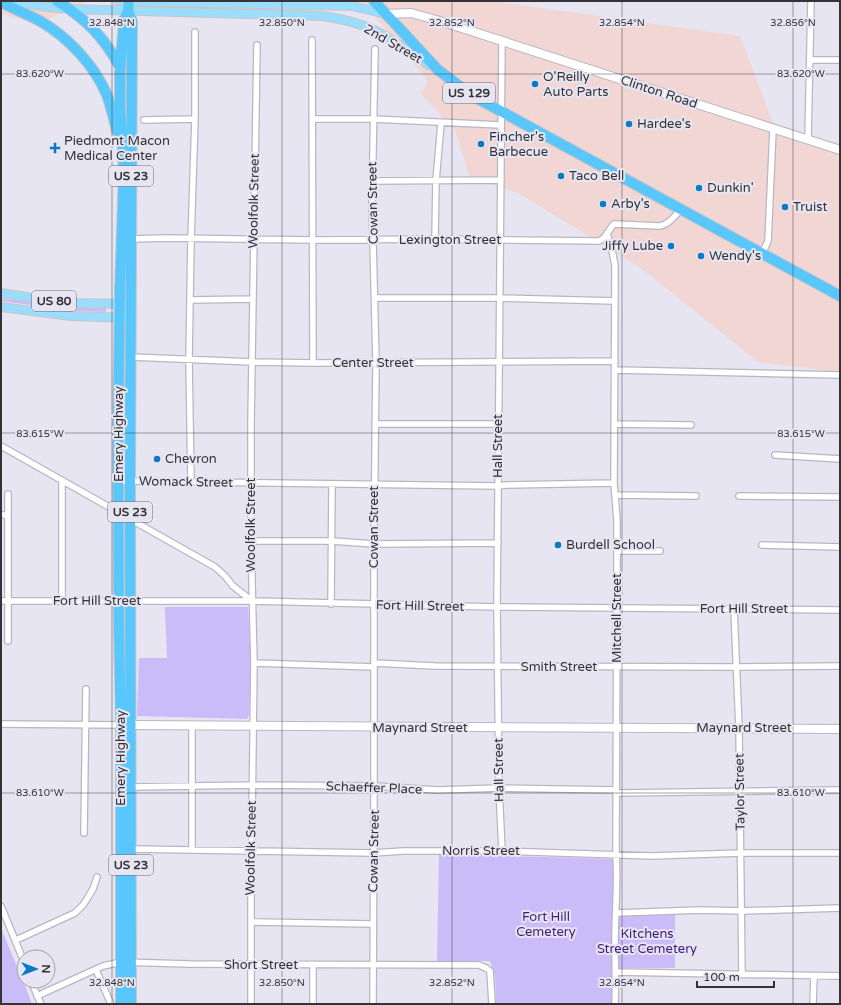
<svg xmlns="http://www.w3.org/2000/svg" width="841" height="1005" font-family="'Varela Round',sans-serif">
<style>
.commercial{fill:#f1d6d4}
.green{fill:#cabcf9}
.lines{fill:none;stroke-linecap:round;stroke-linejoin:round}
.street-casing{stroke:#b9b6c3;stroke-width:8}
.secondary-casing{stroke:#b9b6c3;stroke-width:10}
.primary-casing{stroke:#c6c6c7;stroke-width:10}
.highway-casing{stroke:#c6c6c7;stroke-width:12}
.street{stroke:#fff;stroke-width:5.5}
.secondary{stroke:#fff;stroke-width:8}
.primary{stroke:#9cddfd;stroke-width:8}
.highway{stroke:#5ac7fc;stroke-width:10}
.ticks{fill:none;stroke:#343338;stroke-width:1;stroke-opacity:0.45}
.poi-dot{fill:#0c79c4;stroke:#e7e5f2;stroke-width:1.5}
.labels{text-anchor:middle;dominant-baseline:central;stroke-width:4;stroke-linejoin:round;paint-order:stroke}
.shield{fill:#e7e5f2;stroke:#6a6870;stroke-width:1}
.shield-label{font-size:12px;font-weight:bold;fill:#343338}
.street-label{font-size:13px;fill:#343338;stroke:#e7e5f2}
.poi-label{font-size:13px;fill:#343338;stroke:#e7e5f2;text-anchor:start}
.park-label{font-size:13px;fill:#411a7c;stroke:#e7e5f2}
.ticks-label{font-size:10px;text-anchor:middle;fill:#343338;stroke:#e7e5f2;stroke-width:4;stroke-linejoin:round;paint-order:stroke}
</style>
<rect width="100%" height="100%" fill="#e7e5f2"/>
<path class="commercial" d="M1,1h88l-52,23 -36,-10z
M362,1h130l248,35 33,87 67,21v228l-82,-10 -117,-94 -123,-75 -49,-17 -14,-46 -34,-36 7,-13z"/>
<path class="green" d="M1,299l9,1 5,-1 57,8 34,1v4l-32,-1 -73,-10z
M165,607h83l3,56 -2,52 -2,4 -110,-3 2,-58h28z
M439,854l174,5 1,15 -2,130h-116l-1,-28 -5,-15h-53z
M675,913v55h-56l-2,-40 2,-12z
M1,928l28,68 3,8h-31z"/>
<g class="lines">
<g class="street-casing">
<path id="street" d="M312,40l1,323
M811,60h29
M313,119h60l128,6
M144,120l51,-1
M808,140l3,-139
M372,181l129,-1
M607,233l6,22 2,11 -1,217 3,37v41l-1,293c2,29 -1,58 -1,88 0,20 1,41 0,62
M131,239l35,-1 147,2 122,-1 164,2c8,-3 9,-11 15,-17l46,2c9,-2 15,-10 21,-17
M435,239l1,-58 5,-58
M762,254l6,-13 5,-112
M375,298h125l115,3
M190,300l63,-1
M131,357l122,5 60,1 302,-2
M615,370l225,5
M375,424h123
M614,424l77,1
M1,446l108,61 10,1
M775,455l65,4
M118,481l380,5 8,-1 108,-2
M191,482l-2,-122 2,-121 4,-120v-87
M615,495l81,1
M739,496l101,1
M1,515h7
M130,519l85,48 10,9 8,10 19,15
M251,541h81l42,3 124,-1
M762,545l78,2
M617,551h43
M1,601h251l245,6 343,3
M62,601v-119
M331,604l1,-120
M734,609l5,119 3,247
M8,641v-147
M254,663l120,4
M374,663l61,3 302,1 103,-1
M1,724l122,1
M192,725v124
M131,787l121,-2 122,1 64,4 61,-2 117,2
M616,793l224,-3
M84,833l2,-144
M130,849l243,4 30,-2h99l150,5 89,-3h99
M502,851l-3,-63 -2,-181 5,-566
M1,906l23,56
M616,913l85,-3 41,1 98,-3
M251,922l122,2
M16,940l59,-27 8,-8 4,-6 6,-10 4,-12
M96,970l15,34
M616,972l224,4
M31,981l10,23
M37,996l66,-30 18,-4 68,2 290,1 7,3 4,3 2,33
M251,1004v-105l3,-236 -3,-122v-118l6,-378
M313,1004v-39
M373,1004l1,-218v-242l2,-181 -4,-162 3,-152
M813,1004l1,-28"/>
</g>
<g class="secondary-casing">
<path id="secondary" d="M386,14l25,-1 29,8 400,129
M131,725l709,4"/>
</g>
<g class="primary-casing">
<path id="primary" d="M11,1l37,6 22,2 253,7c17,3 34,6 51,14 19,9 37,23 55,35
M118,1l234,5 34,8
M1,293l64,10 66,1
M1,307l70,9 60,2"/>
</g>
<g class="highway-casing">
<path id="highway" d="M57,1c29,18 47,36 63,66
M129,1l-1,9 4,11 -2,460 1,523
M374,1l64,69 35,26 367,200
M1,2c13,7 26,12 39,19 28,16 54,44 67,74 4,11 7,24 10,36
M121,1004v-279l-2,-95 -1,-201 2,-141 4,-117 -4,-64v-35l4,-52 4,-10"/>
</g>
<use href="#street" class="street"/>
<use href="#secondary" class="secondary"/>
<use href="#primary" class="primary"/>
<use href="#highway" class="highway"/>
</g>
<path class="ticks" d="M112,1v1003M282,1v1003M452,1v1003M622,1v1003M793,1v1003M1,74h839M1,433h839M1,793h839"/>
<g class="poi-dot">
<circle cx="535" cy="84" r="4"/>
<circle cx="629" cy="124" r="4"/>
<circle cx="481" cy="144" r="4"/>
<path d="M53 142h4v4h4v4h-4v4h-4v-4h-4v-4h4z"/>
<circle cx="561" cy="176" r="4"/>
<circle cx="699" cy="188" r="4"/>
<circle cx="603" cy="204" r="4"/>
<circle cx="785" cy="207" r="4"/>
<circle cx="671" cy="246" r="4"/>
<circle cx="701" cy="256" r="4"/>
<circle cx="157" cy="459" r="4"/>
<circle cx="558" cy="545" r="4"/>
</g>
<g class="labels">
<g class="shield">
<rect x="443" y="83" width="52" height="20" rx="3"/>
<rect x="109" y="166" width="44" height="20" rx="3"/>
<rect x="32" y="291" width="44" height="20" rx="3"/>
<rect x="108" y="502" width="44" height="20" rx="3"/>
<rect x="109" y="855" width="44" height="20" rx="3"/>
</g>
<g class="shield-label">
<text x="469" y="93">US 129</text>
<text x="131" y="176">US 23</text>
<text x="54" y="301">US 80</text>
<text x="130" y="512">US 23</text>
<text x="131" y="865">US 23</text>
</g>
<g class="street-label">
<text transform="translate(393 44) rotate(30)">2nd Street</text>
<text transform="translate(659 92) rotate(18)">Clinton Road</text>
<text transform="translate(254 201) rotate(-89)">Woolfolk Street</text>
<text transform="translate(373 203) rotate(-91)">Cowan Street</text>
<text x="450" y="240">Lexington Street</text>
<text x="373" y="363">Center Street</text>
<text transform="translate(119 434) rotate(-90)">Emery Highway</text>
<text transform="translate(498 446) rotate(-90)">Hall Street</text>
<text transform="translate(186 482) rotate(1)">Womack Street</text>
<text transform="translate(251 525) rotate(-90)">Woolfolk Street</text>
<text transform="translate(374 527) rotate(-90)">Cowan Street</text>
<text x="97" y="601">Fort Hill Street</text>
<text transform="translate(420 606) rotate(1)">Fort Hill Street</text>
<text x="744" y="609">Fort Hill Street</text>
<text transform="translate(617 618) rotate(-90)">Mitchell Street</text>
<text x="559" y="667">Smith Street</text>
<text x="420" y="728">Maynard Street</text>
<text x="744" y="728">Maynard Street</text>
<text transform="translate(121 758) rotate(-90)">Emery Highway</text>
<text transform="translate(499 770) rotate(-91)">Hall Street</text>
<text transform="translate(374 788) rotate(2)">Schaeffer Place</text>
<text transform="translate(740 792) rotate(-91)">Taylor Street</text>
<text transform="translate(251 848) rotate(-89)">Woolfolk Street</text>
<text transform="translate(374 851) rotate(-89)">Cowan Street</text>
<text x="481" y="851">Norris Street</text>
<text x="261" y="965">Short Street</text>
</g>
<g class="poi-label">
<text x="543" y="77">O'Reilly<tspan x="543" dy="15">Auto Parts</tspan></text>
<text x="637" y="124">Hardee's</text>
<text x="489" y="137">Fincher's<tspan x="489" dy="15">Barbecue</tspan></text>
<text x="64" y="141">Piedmont Macon<tspan x="64" dy="15">Medical Center</tspan></text>
<text x="569" y="176">Taco Bell</text>
<text x="707" y="188">Dunkin'</text>
<text x="611" y="204">Arby's</text>
<text x="793" y="207">Truist</text>
<text x="663" y="246" text-anchor="end">Jiffy Lube</text>
<text x="709" y="256">Wendy's</text>
<text x="165" y="459">Chevron</text>
<text x="566" y="545">Burdell School</text>
</g>
<g class="park-label">
<text x="546" y="917">Fort Hill<tspan x="546" dy="15">Cemetery</tspan></text>
<text x="647" y="934">Kitchens<tspan x="647" dy="15">Street Cemetery</tspan></text>
</g>
</g>
<g class="ticks-label">
<text x="112" y="26">32.848°N</text>
<text x="282" y="26">32.850°N</text>
<text x="452" y="26">32.852°N</text>
<text x="622" y="26">32.854°N</text>
<text x="793" y="26">32.856°N</text>
<text x="801" y="77">83.620°W</text>
<text x="40" y="77">83.620°W</text>
<text x="801" y="437">83.615°W</text>
<text x="40" y="437">83.615°W</text>
<text x="801" y="796">83.610°W</text>
<text x="40" y="796">83.610°W</text>
<text x="112" y="986">32.848°N</text>
<text x="282" y="986">32.850°N</text>
<text x="452" y="986">32.852°N</text>
<text x="622" y="986">32.854°N</text>
</g>
<rect width="841" height="1005" fill="none" stroke="#343338" stroke-width="4"/>
<g transform="translate(36 969) rotate(90)"><circle r="19" fill="#e7e5f2" stroke="#9f9ea8"/>
<path d="M0-3L7 15L0 10L-7 15Z" fill="#0c79c4"/>
<text y="-6" font-size="11" font-weight="bold" text-anchor="middle" fill="#343338">N</text>
</g>
<path d="M697 981v6h77v-6" fill="none" stroke="#343338" stroke-width="2"/>
<text x="703" y="981" font-size="12" fill="#343338" stroke="#e7e5f2" stroke-width="3" paint-order="stroke">100 m</text>
</svg>
